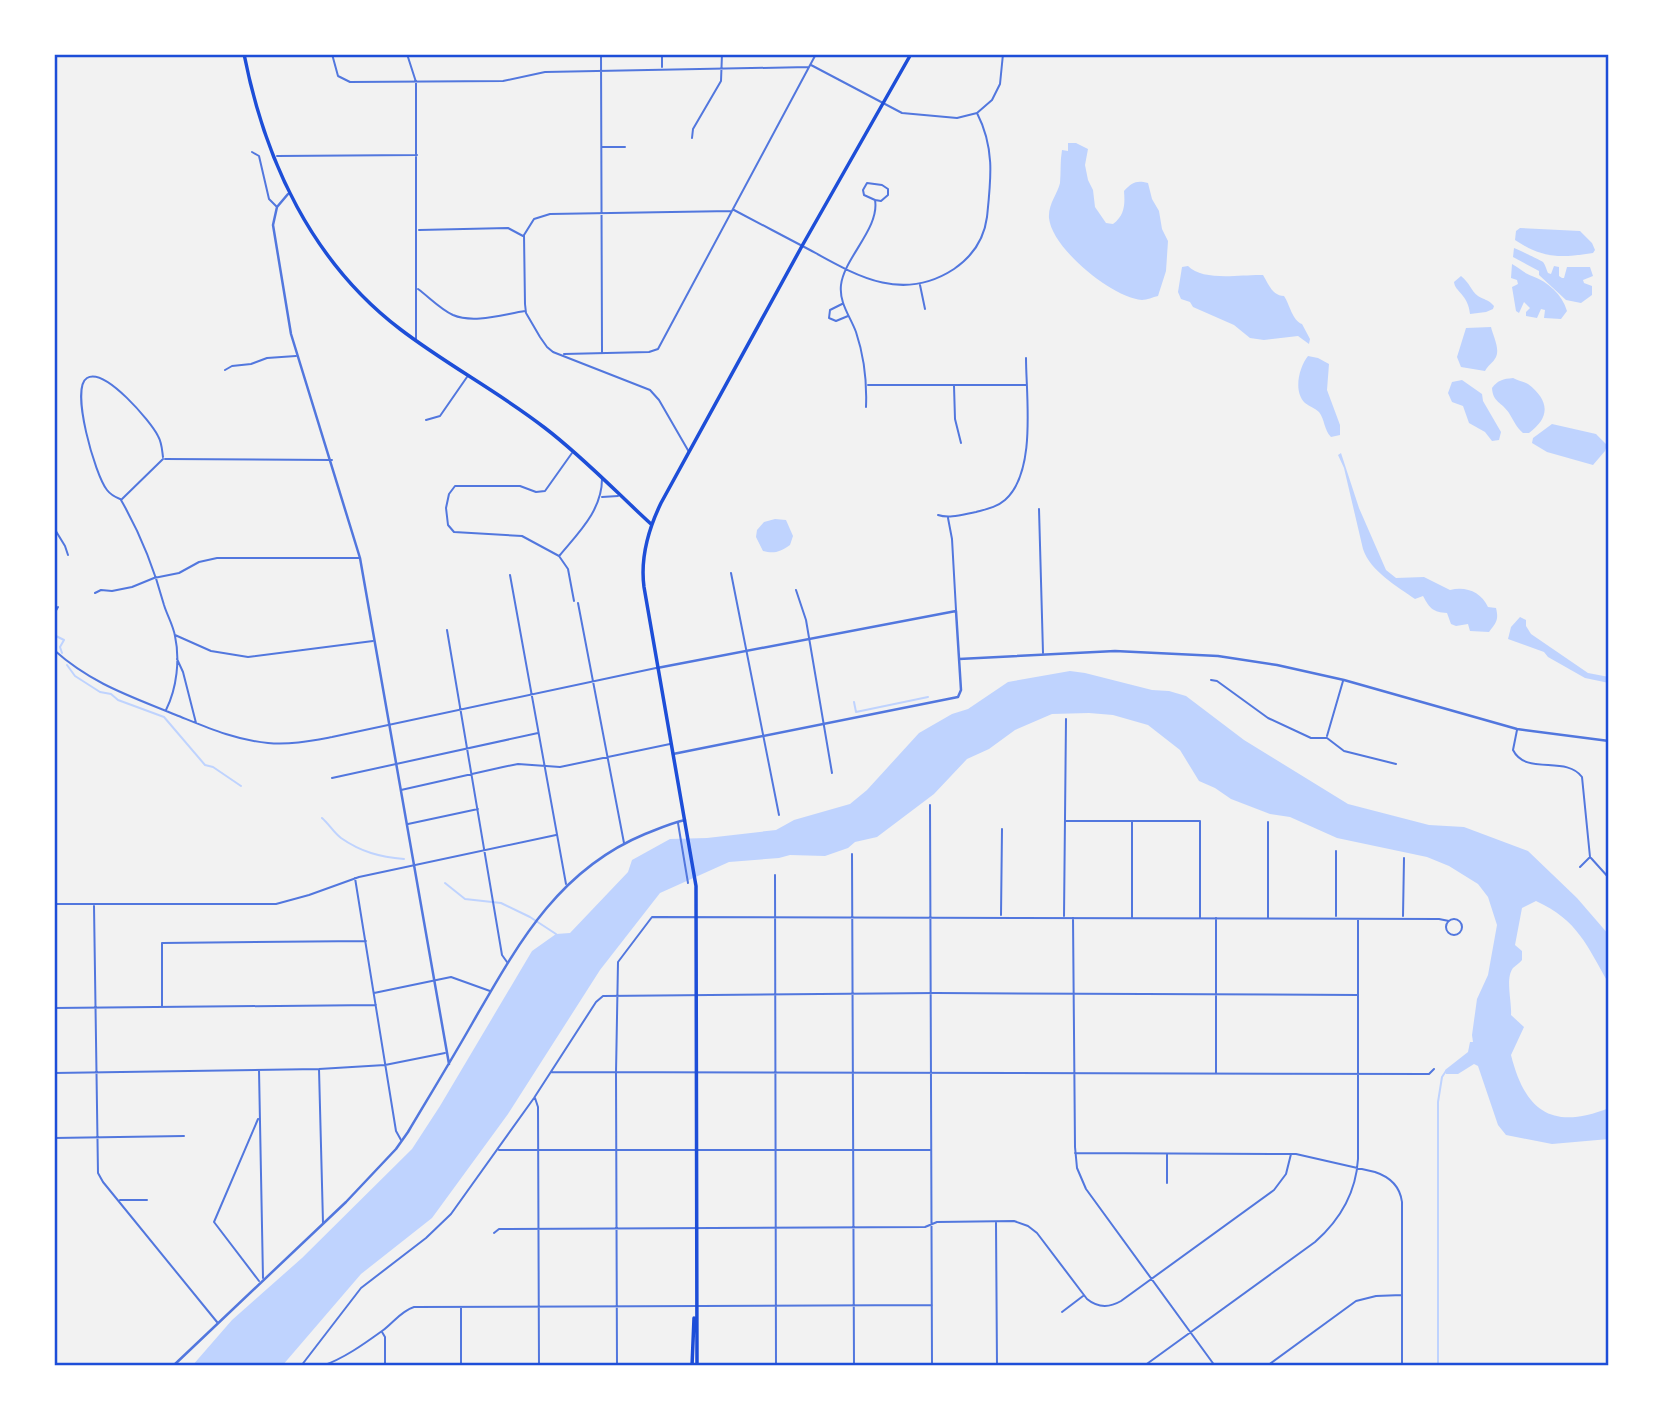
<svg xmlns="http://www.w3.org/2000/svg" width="1663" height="1420" font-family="Manrope,sans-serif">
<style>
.water{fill:#bfd3fe}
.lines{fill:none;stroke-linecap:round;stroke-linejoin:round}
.stream{stroke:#bfd3fe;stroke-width:2}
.pedestrian{stroke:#5277de;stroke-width:2}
.minor{stroke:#5277de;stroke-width:2}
.tertiary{stroke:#5277de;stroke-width:2.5}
.primary{stroke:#1d4ed8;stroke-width:3.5}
.neatline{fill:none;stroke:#1d4ed8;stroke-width:2.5}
</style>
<rect width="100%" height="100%" fill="#f2f2f2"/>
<path class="water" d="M1068,143h8l12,6 -3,16 3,15 5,10 2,17 11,16 7,1c12,-9 12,-20 11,-33 8,-9 13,-11 24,-8l4,16 7,12 3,18 6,12 -2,30 -8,25c-5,1 -11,4 -16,4 -29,-2 -90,-51 -93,-82 -1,-14 9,-25 11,-35 1,-11 0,-22 2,-33l6,1z
M1520,228l60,3 12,12 3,7 -2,3c-32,5 -50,6 -78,-13l1,-9z
M1514,248c7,3 24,11 29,14 2,2 4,9 5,11l3,1 3,-8 5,1v9l3,2h2l3,-11h23l3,9 -10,4 1,3 8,3v9l-11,8 -15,-3 -27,-25v-4l-26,-14z
M1512,264c6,3 13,10 20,12 16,6 30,18 35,35l-6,8 -17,-1 1,-8 -4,-1 -4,9 -11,-2v-4l4,-4 -6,-6 -5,11 -3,-2 -4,-24 6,-3 -1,-4 -6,-2z
M1188,266c15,16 55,8 75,9 6,10 9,20 21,21 6,9 8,24 18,28l8,15 -1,5 -11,-8 -34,4 -14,-2 -16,-13 -41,-18 -3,-5 -9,-3 -3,-7 4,-25z
M1461,276c9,7 10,15 17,20 6,4 10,3 16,10l-1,3 -7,3 -16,2c-2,-20 -15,-22 -16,-32z
M1491,327c2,9 9,21 5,30 -3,6 -8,8 -11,14l-24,-4 -4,-10 9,-29z
M1308,356l10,2 11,6 -2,26 13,35v10l-9,2c-7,-7 -6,-17 -12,-25 -4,-4 -9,-5 -14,-9 -12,-11 -6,-36 3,-47z
M1513,378c5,3 10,3 15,6 21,16 23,33 1,49h-6c-7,-6 -9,-12 -14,-20 -7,-11 -16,-10 -17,-25 6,-8 11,-9 21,-10z
M1462,380l20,14 1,7 18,31 -2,8 -7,1 -7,-9 -16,-9 -6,-17 -11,-4 -4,-9 4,-11z
M1552,424l44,10 11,11 -2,6 -12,14 -46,-13 -15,-9 1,-5z
M1341,453l18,55 27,62 10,8 28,-1 26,13c16,-4 31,2 38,17l8,1c3,12 0,15 -7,24l-19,-1 -2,-7 -12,2 -5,-2 -4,-11c-14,-1 -17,-4 -24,-17l-8,3c-17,-12 -45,-28 -52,-50l-19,-81 -6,-13z
M775,519l11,1 7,16 -3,9c-10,7 -16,9 -27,6l-7,-14 1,-7 7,-8z
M1520,617l6,3v6l5,8 57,39 21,4v6l-24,-5 -37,-21 -4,-5 -36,-13 3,-12z
M1070,671l15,2 67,17 17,1 17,5 58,44 104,64 81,21 35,2 64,24 49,47 32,37v49c-22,-38 -31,-64 -73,-83l-14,7 -7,37 7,6v9c-2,3 -6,5 -9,8 -8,10 -1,34 -2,47l13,12 -13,28c14,56 41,76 98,53v31l-57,5 -46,-9 -8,-10 -20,-59 -4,-2 -16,10h-12l-1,-4 23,-18 2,-10h3l-1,-7 5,-36 11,-24 9,-50 -9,-28 -10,-13 -29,-18 -22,-9 -90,-19 -47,-21 -20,-3 -39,-15 -16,-11 -16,-7 -19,-31 -32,-25 -35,-10 -24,-2 -37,1 -37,16 -26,19 -22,10 -33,35 -57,43 -22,5 -7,6 -23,8 -35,-1 -11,3 -50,4 -69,31 -60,77 -92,144 -76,104 -71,56 -79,92h-90l40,-46 70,-62 110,-109 28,-43 92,-155 24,-17 14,-1 58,-61 4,-12 38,-21 37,-1 69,-8 18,-10 56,-16 17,-14 52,-57 33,-19 16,-5 40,-27z"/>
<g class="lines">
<path class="stream" d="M54,635l10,5 -4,7 2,6
M67,665l8,11 25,16 11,2 7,6 46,17 41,48 8,2 28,19
M854,702l2,10 72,-15
M322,818c7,6 12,15 19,20 20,14 39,19 63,21
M445,883l20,16 36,4 29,14 26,17
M1438,1366v-264l4,-25 4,-6"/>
<path class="pedestrian" d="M678,823l10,60"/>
<path class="minor" d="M332,54l6,22 12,6 153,-1 42,-9 264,-5
M407,54l9,28v258
M601,54l1,298
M662,54v13
M811,65l91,48 55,5 20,-5 15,-13 8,-16 3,-30
M692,138l1,-9 28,-48 1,-27
M602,147h23
M252,152l7,4 10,43 7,7
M277,156l140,-1
M734,210c25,13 51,27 76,40 47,26 92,53 144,19 19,-13 30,-29 33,-52 4,-38 8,-69 -10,-104
M419,230l89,-2 15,8
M920,285l5,24
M418,289c11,8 22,20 35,26 21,9 51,-1 72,-4
M842,304l-12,6 -1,8 7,3 12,-5
M564,354l85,-2 9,-3 158,-295
M225,370l7,-4 19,-2 16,-6 29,-2
M868,385h158
M954,386l1,33 6,24
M866,407c1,-25 -2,-51 -10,-75 -6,-16 -17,-29 -15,-47 3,-27 39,-57 34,-85l6,1 7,-6v-6l-6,-4 -15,-2 -4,7 1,5 11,5
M426,420l14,-4 27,-39
M689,452l-30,-52 -9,-10 -97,-38 -6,-5 -7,-10 -14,-24 -1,-9 -1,-69 10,-16 16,-5 182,-3
M572,453l-27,38 -9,1 -16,-6h-65l-6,8 -3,14 2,17 6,7 68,4 37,20 9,13 6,32
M163,459l-42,41c19,33 33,68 43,105 3,10 9,20 11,31 5,23 2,52 -9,74
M165,459l167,1
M602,497l16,-1
M120,499c-5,-2 -10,-5 -13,-9 -12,-15 -37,-102 -20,-112 18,-11 64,44 71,58 4,7 4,14 5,21
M1039,509l4,144
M938,515c12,4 26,-1 38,-3 11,-3 21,-5 29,-12 32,-28 21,-104 21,-142
M948,518l4,21 4,71
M54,528l11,18 3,9
M560,555c19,-23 42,-45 42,-76
M731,573l48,242
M510,575l56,309
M796,590l10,30 26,153
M95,593l6,-3 11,1 20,-4 22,-9 25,-5 20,-11 18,-4h142
M578,603l46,240
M54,614l4,-7
M447,630l55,325 5,7
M175,635l36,16 37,6 125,-16
M54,650c38,34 76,46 122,65 30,12 59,25 92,28 22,2 42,-2 64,-6l324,-69
M177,659l6,13 13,51
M1211,680l6,1 51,37 43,20h16l17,13 52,13
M1517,730l-4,20c13,26 53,5 69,27l8,80 -10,10
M1327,736l16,-55
M332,778l206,-45
M401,790l102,-23 15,-3 42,3 110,-23
M930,805l2,561
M1065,821h135v96
M408,824l70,-15
M1336,851v65
M852,854l2,512
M1591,858l18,20
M775,875l1,491
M355,878l41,253 5,9
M54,904h222l33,-9 50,-18 197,-42
M94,906l4,267 5,9 114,140
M1001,915l1,-86
M1064,916l2,-197
M1403,916l1,-58
M1132,917v-95
M1073,918l2,229 2,21 9,21 129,177
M1216,918v155
M1268,918v-96
M1446 927a8 8 0 1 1 16 0a8 8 0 1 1-16 0Z
M374,993l77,-16 39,14
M162,1007v-64l204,-2
M54,1008l322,-3
M319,1069l4,154
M259,1070l4,208
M551,1072l878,2 5,-5
M54,1073l265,-4 66,-4 60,-12
M535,1098l3,9 1,259
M258,1119l-44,103 45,59
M54,1138l130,-2
M499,1150h431
M1075,1153l221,1 79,18c15,5 25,14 27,30v164
M1167,1154v29
M120,1200h27
M996,1223l1,143
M494,1233l5,-4 426,-2 12,-5 77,-1 14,5 9,7 50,66c11,9 22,9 34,2l153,-111 12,-16 5,-20
M1062,1312l21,-16
M382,1332l3,5v29
M301,1366l60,-78 65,-50 25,-24 83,-116 62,-96 7,-6 333,-3 422,2
M322,1366c21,-7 42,-22 60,-35 11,-8 19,-20 32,-24l518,-2
M461,1366v-58
M617,1366l-1,-293 2,-111 34,-45 787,2 10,2
M1144,1366l171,-124c25,-22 41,-50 43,-83v-240
M1267,1366l89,-65 20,-5 26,-1"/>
<path class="tertiary" d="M288,194l-11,13 -4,18 18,109 69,224 89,506
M959,659l156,-8 103,5 59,9 67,15 173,49 92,12
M657,668l299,-57 5,79 -3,7 -285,57
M173,1366l173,-164 50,-53 12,-17c22,-37 44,-73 65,-110 45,-78 85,-152 172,-188 13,-5 26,-11 40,-14"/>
<path class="primary" d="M244,54c21,107 68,208 156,275 47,36 99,63 145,99 38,29 71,64 106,96
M692,1366l2,-48
M697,1366l-1,-480 -52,-299c-4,-30 4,-57 17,-84l141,-257 109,-192"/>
</g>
<rect width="1663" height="1420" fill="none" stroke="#ffffff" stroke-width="112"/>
<rect x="56" y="56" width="1551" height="1308" class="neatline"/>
</svg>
